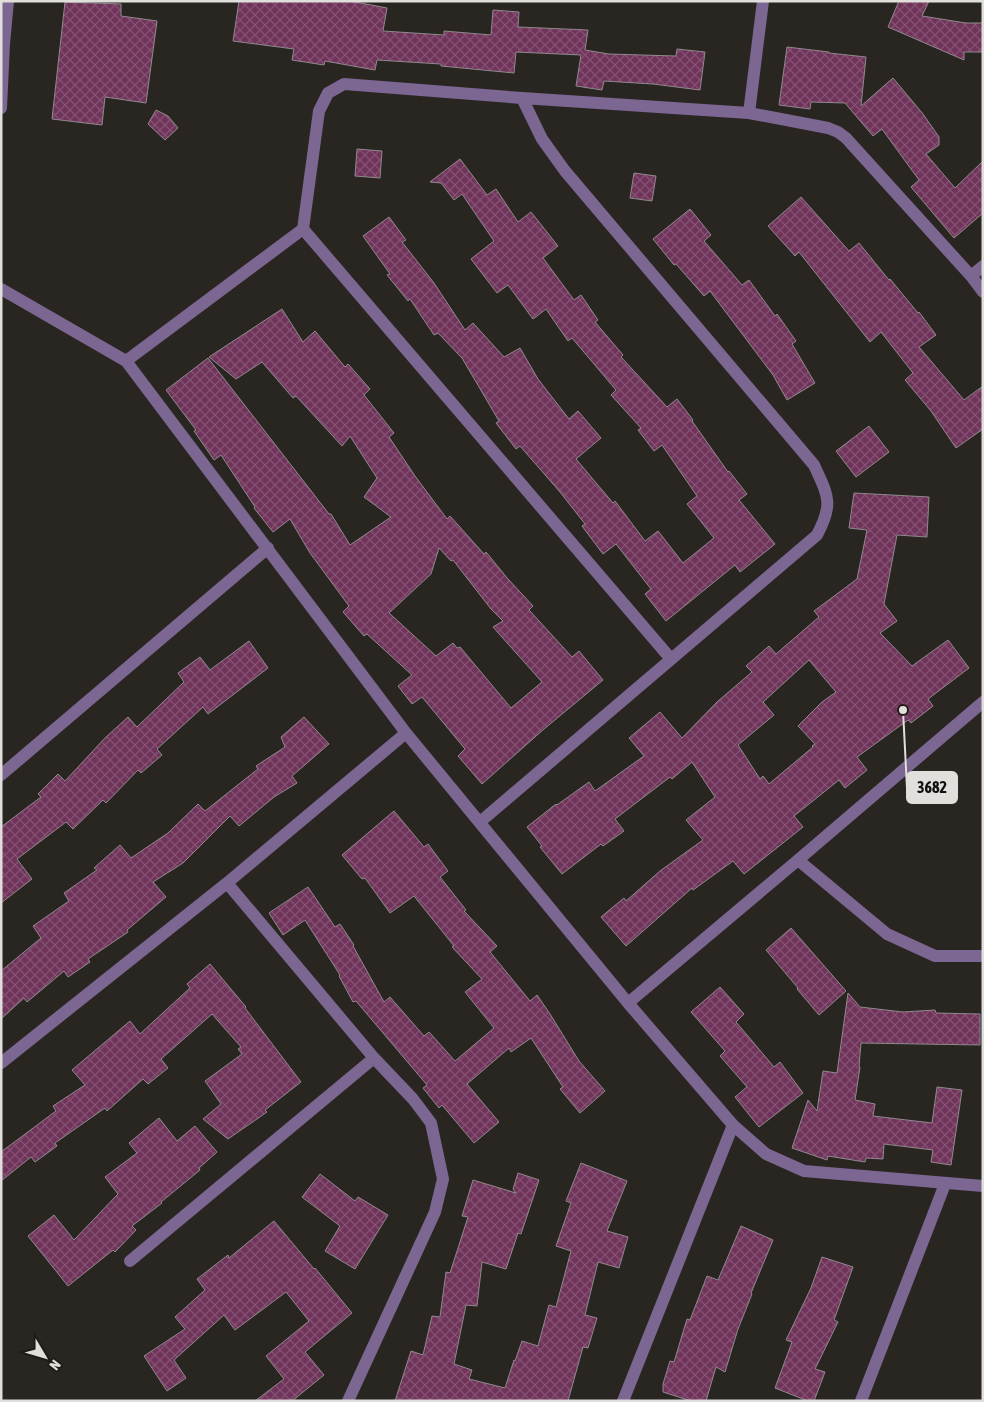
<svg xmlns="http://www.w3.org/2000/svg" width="984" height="1402" font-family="'Asap Condensed',sans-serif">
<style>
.building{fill:url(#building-cross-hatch);stroke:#90898d;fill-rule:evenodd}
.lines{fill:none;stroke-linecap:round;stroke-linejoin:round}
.minor{stroke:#7c6692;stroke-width:12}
.leader{fill:none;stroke:#e1dfdc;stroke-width:2}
.callout-dot{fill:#e1dfdc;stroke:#1f1c18;stroke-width:2}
.callout{fill:#e1dfdc;stroke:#e1dfdc;stroke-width:2}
.callout-label{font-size:16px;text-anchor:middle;font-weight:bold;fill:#111}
</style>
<defs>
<pattern id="building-cross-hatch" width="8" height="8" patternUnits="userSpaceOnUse" patternTransform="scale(1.25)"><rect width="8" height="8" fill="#70345b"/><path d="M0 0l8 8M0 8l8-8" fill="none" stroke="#845172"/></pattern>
</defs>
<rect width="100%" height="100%" fill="#292622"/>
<path class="building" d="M239,1h111l37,7 -4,23 61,4v-4l47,4 2,-25 26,2 -1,15 70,3 -3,20 24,4 67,2 1,-7 28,3 -5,38 -47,-6 -49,-3 -2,9 -26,-4 5,-31 -65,-3 -2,21 -73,-7v-2l-64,-4 -2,10 -50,-9 -1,4 -32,-5 2,-11 -61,-8z
M899,1h30l-7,15 44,7h17v29h-19v8l-76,-33z
M65,2l56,2v12l36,5 -11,82 -41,-6 -3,28 -50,-6z
M787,47l42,5v1l37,4 -5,49 32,-28 30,36 16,23v8l-13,9 29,34 28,-27v52l-29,25 -43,-51 8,-7 -37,-51 -9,7 -28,-33 -34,-1 -1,7 -31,-4z
M156,110l12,6 10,12 -13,12 -17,-16z
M357,149l25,2 -2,27 -25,-2z
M460,159l27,36 9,-6 22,33 13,-10 27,34 -15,12 31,42 7,-5 17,25 -3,2 28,33 -2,2 46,50 10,-8 16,21 -1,1 36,51 1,-1 18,23 -8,6 36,44 -35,28 -5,-7 -69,56 -21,-27 6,-5 -35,-45 -13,10 -21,-28 3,-2 -25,-32 -40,-46 -4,3 -20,-26 3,-2 -37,-63 -24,-25 -4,2 -24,-36 -2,2 -21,-26 3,-1 -27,-38 26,-19 17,23 -4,2 32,41 31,47 8,-7 31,34 16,-9 18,31 31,40 9,-8 23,27 -25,21 37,44 2,-2 30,40 13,-10 25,32 31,-25 -27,-34 10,-8 -35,-51 -8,6 -16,-21 3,-2 -30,-33 5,-5 -44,-52 -4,3 -22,-32 -13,10 -25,-34 -11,8 -26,-34 23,-18 -32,-47 -8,6 -13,-17 -11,-1z
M634,173l22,3 -4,25 -22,-3z
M801,197l48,54 10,-8 30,37 1,-1 28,34 1,-1 17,23 -17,12 45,53 19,-14v43l-27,19 -25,-37 -26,-31 8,-7 -32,-41 -11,10 -71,-90 -4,4 -27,-30z
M690,209l21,26 -7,6 38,44 7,-5 26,36 2,-2 19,27 -4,3 23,39 -28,17 -14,-25 -63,-84 -6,5 -28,-32 -2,1 -21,-26z
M282,309l21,33 12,-11 30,36 3,-3 22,25 -6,6 30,38 -5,4 26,39 32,43 3,-3 34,38 2,-2 22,27 25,27 -4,4 43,47 7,-6 24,29 -59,49 -62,55 -24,-28 7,-7 -43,-52 -10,7 -14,-18 14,-11 -45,-41 -3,2 -21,-24 6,-6 -39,-53 -20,-34 -17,13 -19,-24 1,-1 -34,-52 -7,5 -20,-29 2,-1 -30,-40 42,-32 121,156h2l19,31 41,-28 -27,-20 13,-19 -27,-42 -8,10 -46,-50 -3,2 -31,-36 -26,17 -27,-22zM439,548l12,13 2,-1 38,49 12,12 -10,6 49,55 -31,26 -51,-61 -3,1 -4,-5 -17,13 -47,-43 42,-39z
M869,426l20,26 -33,25 -20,-26z
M854,493l75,4 -2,40 -30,-2 -13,69 13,17 -17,12 32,33 36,-26 21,28 -41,31 5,7 -22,17 -3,-3 -51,37 10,13 -22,18 -6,-8 -45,36 9,11 -59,47 -11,-13 -40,29 -1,-2 -66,58 -25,-29 23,-19 2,3 34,-30 43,-31 -17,-20 29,-23 -23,-35 -20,17 -2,-2 -55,42 9,12 -21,15 -2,-2 -39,30 -22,-27 2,-1 -15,-19 29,-23 1,1 32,-23 6,9 49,-35 -15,-18 31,-26 22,26 35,-36 35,-30 -6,-6 23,-20 7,8 43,-37 -5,-6 43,-32 10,-49 -18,-2zM809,660l27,32 -14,10 -24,24 17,18 -3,2 1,1 -44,37 -6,-8 -3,3 -22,-34 36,-30 -11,-13z
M249,641l19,27 -60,46 -5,-7 -46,42 5,6 -21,18 -3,-3 -32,33 -3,-3 -30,29 -7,-7 -49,37 15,20 -31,24v-76l40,-30 -3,-3 20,-20 7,7 40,-43 23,-21 9,10 47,-45 -6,-9 22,-16 10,13z
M304,717l25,27 -37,32 5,7 -23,14 -35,29 -9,-10 -47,47 -30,19 13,15 -39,33 1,2 -40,27 2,3 -22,15 -4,-6 -37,31 -3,-4 -23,21v-48l40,-33 -8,-12 36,-25 -5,-8 33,-23 -3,-2 26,-23 11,13 37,-25 30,-29 7,7 53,-42 -2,-3 29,-19 -4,-10z
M394,811l30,36 4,-3 20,27 -8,6 26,33 -2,1 33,35 -7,6 40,49 7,-6 13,19 29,47 26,30 -25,22 -20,-24 3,-2 -32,-49 -20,14 -2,-4 -42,36 32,38 -25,21 -32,-38 -3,3 -16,-20 4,-3 -71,-84 -3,1 -14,-26 1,-1 -35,-55 -22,15 -14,-22 39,-26 27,40 5,-3 14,21 -1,1 31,56 6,-5 34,39 5,-4 26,29 39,-33 -29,-36 17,-13 -30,-32 2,-1 -40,-50 -24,17 -25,-35 -3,1 -20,-24z
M791,928l55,63 -27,24 -22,-26 1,-1 -32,-38z
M210,964l36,43 -1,1 56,74 -36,28 2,2 -39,27 -25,-20 18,-15 -16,-23 37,-27 -4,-5 3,-2 -29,-33 -51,45 7,9 -20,16 -5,-5 -36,32 -2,-3 -50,35 2,3 -22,16 -4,-5 -30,24v-29l55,-41 -3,-5 32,-21 -13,-15 58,-49 10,13 50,-46 -3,-4z
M720,987l24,27 -8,8 38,45 6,-5 23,31 -44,34 -24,-30 12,-10 -27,-31 5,-5 -34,-39z
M848,993l12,14 43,5 32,-2 1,3 44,1v31l-119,-2 -2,23 1,1 -5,33 20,4 -2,12 59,7 5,-36 25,3 -11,75 -20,-3 2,-12 -49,-6 -1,15 -17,-1 -1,4 -37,-6 -1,4 -35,-12 16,-48 9,11 6,-40 14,2z
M159,1118l18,23 18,-15 22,26 -18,16 1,2 -39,32 1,1 -30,23 4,4 -21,22 -2,-2 -45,36 -40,-50 26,-21 20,25 44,-46 -13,-17 32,-24 -8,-10z
M581,1163l46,18 -20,50 21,6 -9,31 -21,-6 -13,53 12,3 -9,30 -5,-1 -15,54h-173l16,-50 12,4 9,-39 8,1 6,-45 4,1 18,-56 -6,-1 11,-36 43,13 -3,-4 5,-16 21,7 -18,54 -3,-1 -12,36 -24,-7 -5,44 -11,-1 -12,59 18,6 -3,9 36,9 9,-28 1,1 7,-20 16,5 11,-41 7,2 15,-56 -15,-5 15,-43 -5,-2z
M320,1174l35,27 3,-4 30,18 -33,54 -30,-18 15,-25 -38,-29z
M274,1221l40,48 1,-1 37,45 -47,39 19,23 -32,26h-37l29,-22 -18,-23 43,-35 -23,-29 -51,38 -11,-15 -50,45 12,18 -19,13 -23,-35 41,-27 -10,-12 30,-27 -8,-11 31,-24 1,3z
M741,1226l32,14 -22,53 1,1 -14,35 -13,43 -9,-5 -10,34h-15l-28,-9v-8l7,-23 4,1 13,-43 3,1 17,-44 11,4z
M822,1257l31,10 -19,53 4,2 -23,47 10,3 -11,29h-6l-33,-13 17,-46 -6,-2 25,-52z"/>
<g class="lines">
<path class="minor" d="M1,108l3,-64 4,-43
M749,113l14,-112
M303,229l368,430
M971,276l12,-10
M1,289l125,72 280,372 222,270 105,122 33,29 38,17 179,15
M126,361l177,-132 16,-118 9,-18 16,-9 178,14 227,15 79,15 10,4 8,6 125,138 12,16
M1,775l267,-227
M480,822l337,-287c17,-32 11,-39 -3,-70l-249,-294 -23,-32 -20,-41
M798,860l89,74 48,22h48
M227,883l147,175 39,41 18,24 12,56 -8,33 -87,189
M628,1003l170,-143 185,-158
M1,1063l226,-180 179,-150
M130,1261l244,-203
M623,1401l110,-276
M861,1401l84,-217"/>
</g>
<path class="leader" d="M903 710L907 788"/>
<circle class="callout-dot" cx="903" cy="710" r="5"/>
<rect class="callout" x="907" y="772" width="50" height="31" rx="5"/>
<g class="callout-label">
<text x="932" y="793">3682</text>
</g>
<rect width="984" height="1402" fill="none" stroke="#e1dfdc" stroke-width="5"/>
<g transform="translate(45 1357) rotate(128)" stroke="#1f1c18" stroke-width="4" paint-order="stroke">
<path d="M0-4L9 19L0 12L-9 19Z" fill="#e1dfdc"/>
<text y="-8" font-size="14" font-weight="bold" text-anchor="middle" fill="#e1dfdc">N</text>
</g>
</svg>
